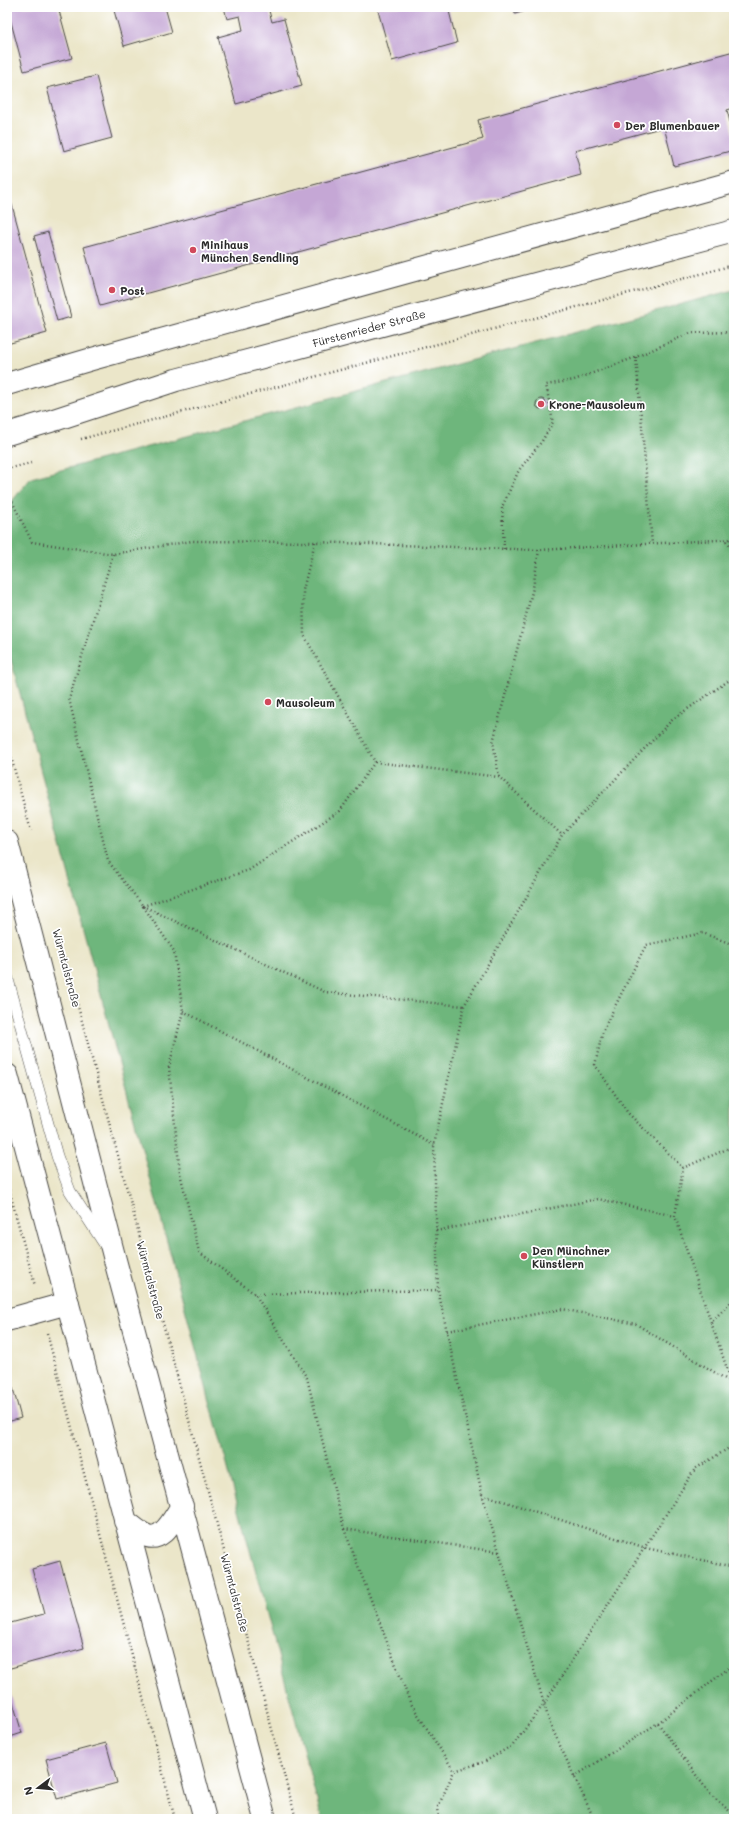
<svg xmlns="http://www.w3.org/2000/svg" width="741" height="1826" font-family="Mali,sans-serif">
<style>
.forest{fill:#6eb67b;stroke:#4c7053}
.building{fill:#c5a7d5}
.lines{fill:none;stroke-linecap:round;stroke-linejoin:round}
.service-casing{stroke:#484743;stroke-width:12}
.minor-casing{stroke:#484743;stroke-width:24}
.secondary-casing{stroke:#484743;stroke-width:24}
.path{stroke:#484743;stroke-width:2.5;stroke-dasharray:1 3;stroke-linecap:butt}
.service{stroke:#fff;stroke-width:11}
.minor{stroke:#fff;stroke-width:22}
.secondary{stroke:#fff;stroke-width:22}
.poi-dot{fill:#d1495b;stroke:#fff;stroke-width:1.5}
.labels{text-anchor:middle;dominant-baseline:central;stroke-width:3.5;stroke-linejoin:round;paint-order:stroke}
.poi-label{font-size:11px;font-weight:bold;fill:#2b2b2b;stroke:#fff;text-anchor:start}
.street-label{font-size:11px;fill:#2b2b2b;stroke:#fff}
</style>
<rect width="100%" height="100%" fill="#fff"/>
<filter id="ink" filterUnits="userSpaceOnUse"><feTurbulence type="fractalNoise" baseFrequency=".025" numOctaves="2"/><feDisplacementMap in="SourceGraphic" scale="8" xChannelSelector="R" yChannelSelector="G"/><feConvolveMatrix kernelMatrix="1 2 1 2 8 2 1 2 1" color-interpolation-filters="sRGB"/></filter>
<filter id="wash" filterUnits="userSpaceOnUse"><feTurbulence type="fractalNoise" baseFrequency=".012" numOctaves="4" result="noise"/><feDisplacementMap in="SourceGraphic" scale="16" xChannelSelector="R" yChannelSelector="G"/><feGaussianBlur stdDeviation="0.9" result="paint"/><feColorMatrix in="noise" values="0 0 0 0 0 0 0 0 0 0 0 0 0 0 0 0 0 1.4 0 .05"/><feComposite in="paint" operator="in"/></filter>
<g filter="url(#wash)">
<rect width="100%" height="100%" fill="#ebe6c9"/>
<path class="forest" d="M734,290v1529h-412l-315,-1174v-120l5,-24 19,-23z"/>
<g id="blocks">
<path class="building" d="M7,7h51l14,51 -48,13z
M113,7h52l7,25 -48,14z
M224,7h44l4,15 12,-3 18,67 -66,18 -18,-67 25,-7 -3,-14 -13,3z
M377,7h71l9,36 -65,18z
M514,7h26l-25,7z
M734,51v57l-7,2 7,28v12l-60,16 -10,-39 -89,24 6,24 -481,131 -16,-59 399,-108 -5,-19z
M96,76l16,62 -48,13 -17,-63z
M7,187l40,146 -40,11z
M48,232l23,85 -14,4 -23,-85z
M536 404a5 5 0 1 1 10 0a5 5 0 1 1-10 0Z
M7,1366l14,52 -14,4z
M60,1561l24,87 -77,21v-45l37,-10 -12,-45z
M7,1682l15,51 -15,5z
M106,1743l11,40 -60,16 -11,-40z"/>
</g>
</g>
<g filter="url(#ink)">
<use href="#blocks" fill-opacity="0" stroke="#484743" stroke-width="1"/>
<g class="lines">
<g class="service-casing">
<path id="service" d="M7,976l50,180 13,35 35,54"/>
</g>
<g class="minor-casing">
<path id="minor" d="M7,1320l61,-17"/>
</g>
<g class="secondary-casing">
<path id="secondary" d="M7,384l85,-25 642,-177
M7,434l47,-14 122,-40 558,-149
M7,842l108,418 150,559
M7,1075l198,744
M125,1521c6,4 12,10 18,13 19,11 30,-15 39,-28"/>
</g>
<path class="path" d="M636,357l16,187
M81,439l653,-174
M7,469l24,-6
M7,491l25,51 81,12 79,-13 123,1 224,8 195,-11
M726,541l8,9
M315,542l-12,48 1,45 71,127 -35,49 -91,59 -106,36 182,86 139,14
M504,549l-2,-42 17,-37 23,-29 11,-19 -7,-37 28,-5 62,-23 54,-24 44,-1
M539,550l-6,38 -40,154 6,35 63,58
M113,554l-44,145 39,162 35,45 31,45 9,60 -14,56 11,106 19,79 56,42 52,84 37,151 155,23
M7,742l24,89
M375,762l124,15
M65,958l231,861
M183,1011l251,134
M683,1168l-55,-55 -33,-48 8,-35 43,-85 57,-12 31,12
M7,1182l28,104
M7,1206l6,-1
M436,1231l162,-32 77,17
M255,1294l183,-4
M711,1322l-36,-106 8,-48 51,-22
M447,1331l115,-22 74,15 96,59 -21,-61 23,-23
M47,1333l128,486
M482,1494l164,54 88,19
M344,1529l66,173 44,69 30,-9 29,-17 31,-41 151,-235 39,-24
M730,1669l4,4
M658,1723l52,71 24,21
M574,1777l84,-54 76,-59
M439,1819l-1,-12 16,-36
M594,1819l-44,-95 -68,-230 -44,-204 -4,-145 30,-139 98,-171 111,-116 61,-42"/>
<use href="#service" class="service"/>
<use href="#minor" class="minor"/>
<use href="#secondary" class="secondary"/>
</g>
</g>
<g class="poi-dot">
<circle cx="617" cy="125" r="4"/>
<circle cx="193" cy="250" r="4"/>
<circle cx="112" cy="290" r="4"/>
<circle cx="541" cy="404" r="4"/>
<circle cx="268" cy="702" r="4"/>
<circle cx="524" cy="1256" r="4"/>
</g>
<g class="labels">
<g class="poi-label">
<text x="625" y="125">Der Blumenbauer</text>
<text x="201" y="244">Minihaus<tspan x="201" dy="13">München Sendling</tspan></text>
<text x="120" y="290">Post</text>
<text x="549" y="404">Krone-Mausoleum</text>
<text x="276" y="702">Mausoleum</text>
<text x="532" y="1250">Den Münchner<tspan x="532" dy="13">Künstlern</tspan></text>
</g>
<g class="street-label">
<text transform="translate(369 328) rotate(-15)">Fürstenrieder Straße</text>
<text transform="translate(67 968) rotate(75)">Würmtalstraße</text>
<text transform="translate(151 1280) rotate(75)">Würmtalstraße</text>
<text transform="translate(235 1593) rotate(75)">Würmtalstraße</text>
</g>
</g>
<rect width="741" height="1826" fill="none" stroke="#fff" stroke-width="24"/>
<g transform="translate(38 1788) rotate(254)" stroke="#ffffff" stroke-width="3" paint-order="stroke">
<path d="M0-3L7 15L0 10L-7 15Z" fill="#2b2b2b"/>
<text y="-6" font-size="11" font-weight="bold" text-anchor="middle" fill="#2b2b2b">N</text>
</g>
</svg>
